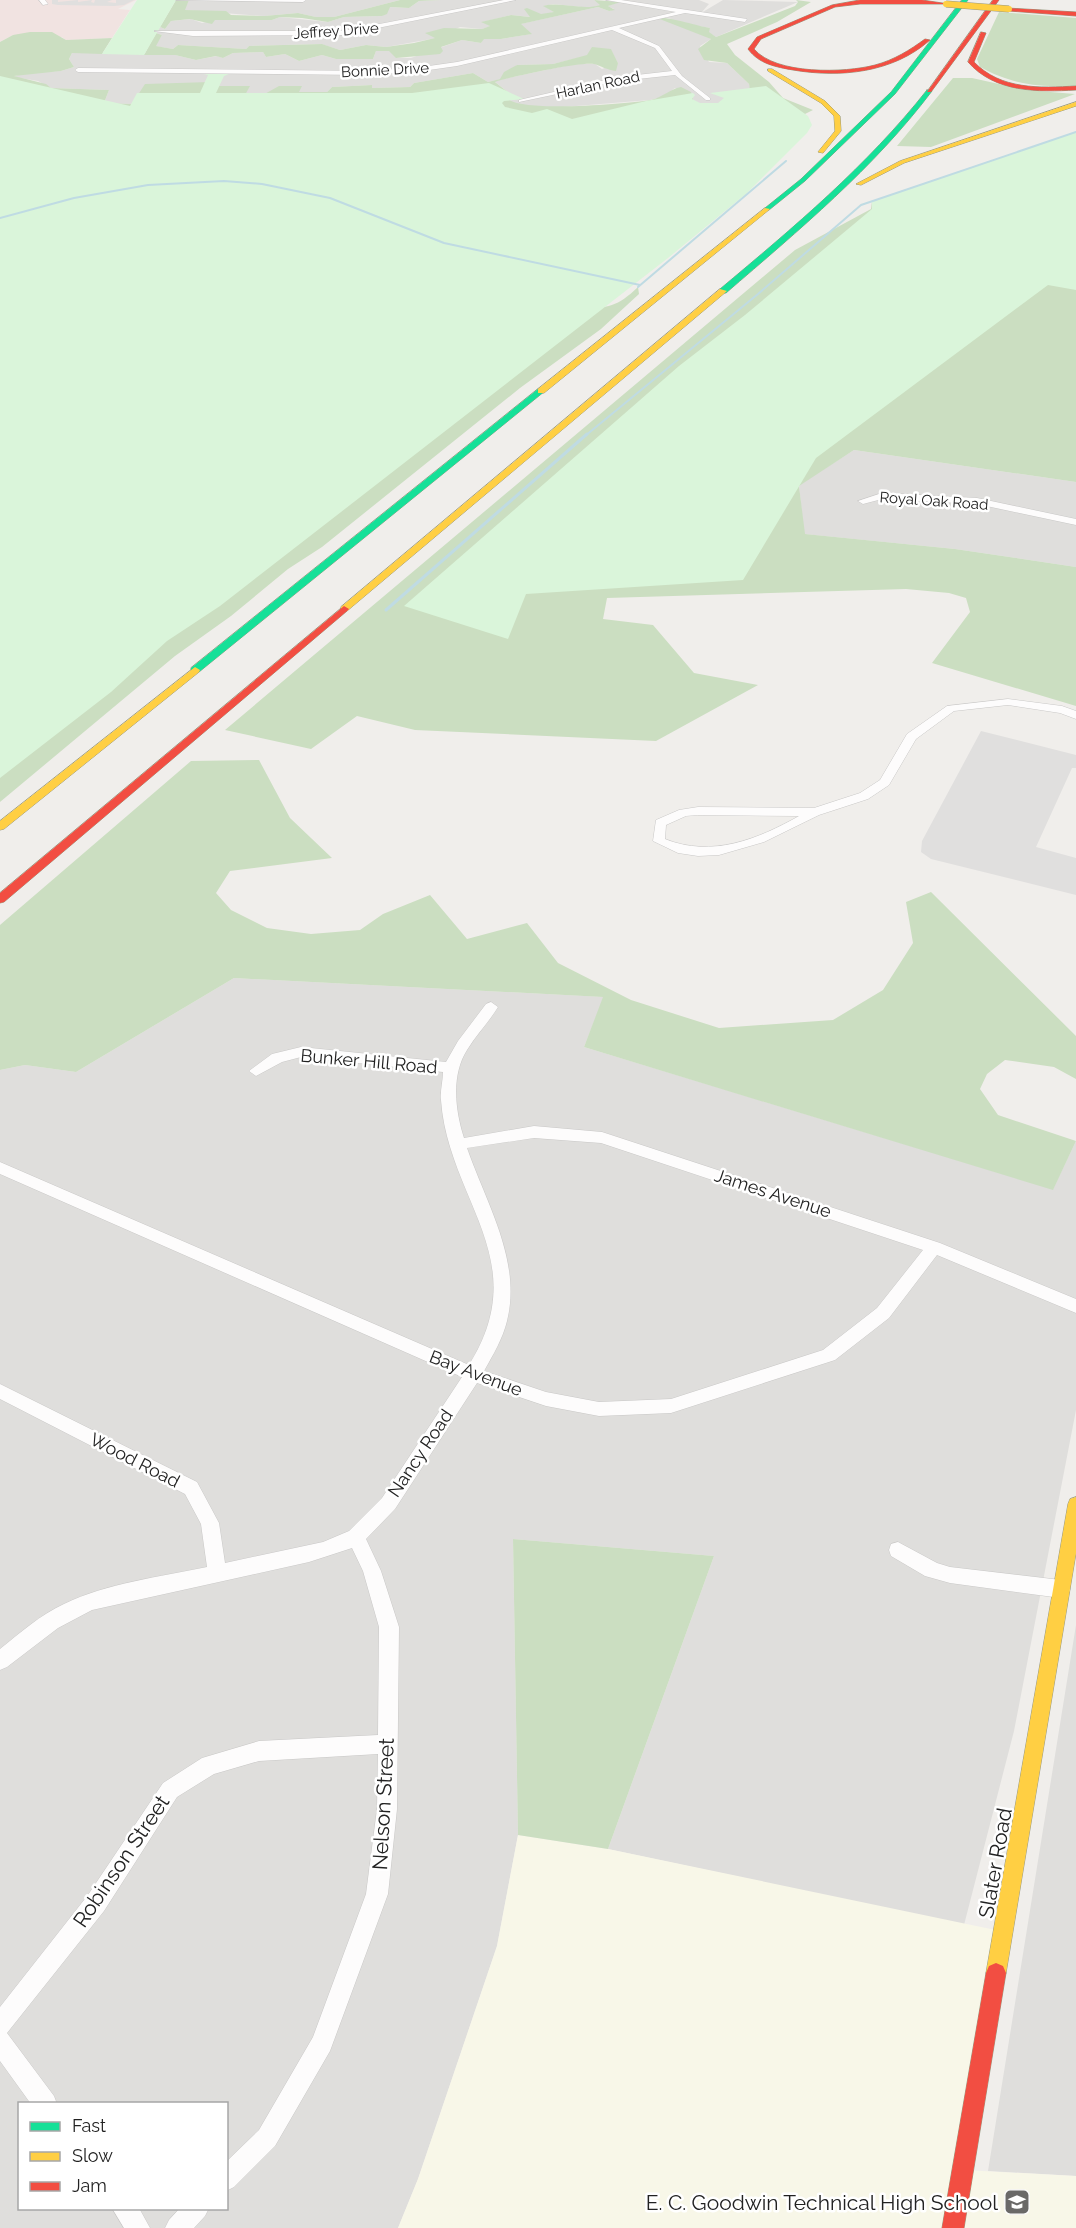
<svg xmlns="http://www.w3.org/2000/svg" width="1076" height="2228" font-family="Raleway,sans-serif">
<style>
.residential{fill:#dfdedc;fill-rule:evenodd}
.commercial{fill:#f1e3e1}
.education{fill:#f8f7e8}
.forest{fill:#cbdec1}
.park{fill:#daf5da}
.parking{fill:#e0dfde}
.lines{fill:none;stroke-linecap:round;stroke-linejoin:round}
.stream-far1{stroke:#bfdbe3;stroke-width:2}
.stream{stroke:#bfdbe3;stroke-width:3}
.street-casing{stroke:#c9c8c7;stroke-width:1}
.fast-casing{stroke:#999a82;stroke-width:1}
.slow-casing{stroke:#999a82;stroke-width:1}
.jam-casing{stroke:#999a82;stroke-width:1}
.street{fill:#fdfcfc;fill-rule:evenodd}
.fast{fill:#16e098;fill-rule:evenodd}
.slow{fill:#ffcf43;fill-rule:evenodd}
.jam{fill:#f24e42;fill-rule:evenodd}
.slow-bridge-casing{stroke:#999a82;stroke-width:7;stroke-linecap:butt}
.slow-bridge{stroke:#ffcf43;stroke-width:6}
.labels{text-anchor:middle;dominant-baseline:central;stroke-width:5;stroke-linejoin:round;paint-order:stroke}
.far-street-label{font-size:15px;fill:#222;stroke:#fff}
.street-label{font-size:18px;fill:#222;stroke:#fff}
.near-street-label{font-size:21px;fill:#222;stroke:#fff}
.near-poi-label{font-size:21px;fill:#222;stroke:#fff;text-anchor:end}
</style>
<rect width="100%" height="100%" fill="#f0eeeb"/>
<path class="residential" d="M189,0h211l-66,17h-18l-18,-4 -34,3 -80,-6z
M441,0h153l7,5 -10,3 -38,-4 -9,2 11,6 -14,3 -10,-4v6l-20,-2 -28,7 8,4 -9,3 -22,-2 -23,11 -51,9 -20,-2 -26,5 -19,-6 -72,2 -3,3 -68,-4 -5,4 -18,-3 7,-11 -6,-2 4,-6 5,2 6,-8 20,-2 11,4 13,-3h57l8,-3 48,5 16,-5 38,-1 7,-9 20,1 10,-7z
M609,0h90l10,4 -8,9 22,-13 75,2 -82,35 -8,-5 2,-4 -30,-5 -16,-7 -5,2 42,15 10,6 -11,7 9,16 18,1 22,21 2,6 -27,14 -30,-1 -19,-15 -12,9 -13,3 -99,8 -34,-3 -9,-5 6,-3 -20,-16 80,-17h21l7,5 16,-6 -7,-13 -58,14 -36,1 -16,14 -13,3 -15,-9 -59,10 -4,4 -38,1v-3l-40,2 -5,5h-29l3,-6 -40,10 -17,-1 5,-9h-36l-81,18 -28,-1 5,-13 -58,-2 -13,-7 -24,-4 8,-4 39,-2 13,-4 -5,-8 3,-6 15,-1 88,3 21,5 21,-4 6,2 10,-5 30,-1 3,5 19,-3 14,7 23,-6 14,4h37l3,-8h14l7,7h14l51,-18 19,3 2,-4h18l30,-5 -11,-10 78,-17 11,4 5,-2 -7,-3 13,-4z
M854,450l222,32v85l-121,-18 -151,-15 -5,-49z
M234,978l370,19 -20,50 469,142 23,-48v269l-62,321 -50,194 -356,-76 106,-293 -201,-17 5,296 -21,111 -79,233 -20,49h-398v-1158l25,-5 51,7zM20,2104h206v104h-206z
M1076,1625v551l-88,-5z"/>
<path class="commercial" d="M0,0h136l-18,9 12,1 -18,28 -46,2 -4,-3 -49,-2 -13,7z"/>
<path class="education" d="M518,1835l90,14 397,83 -41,238 112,6v52h-678l20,-49 79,-233z"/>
<path class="forest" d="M176,0h13l-4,10 41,1 5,4 33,1 34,-3 18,4h18l66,-17h41l-22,1 -10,7 -19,-1 -3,7 -5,2 -38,1 -16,5 -26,-4 -22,-1 -8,3h-57l-3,4 -22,-5 -19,2 -6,8 -5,-2z
M594,0l27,2 -13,4 7,4 -6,1 -11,-4 -77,17 11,10 -31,5h-17l-3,4 -19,-3 -21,7 2,4 -3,3 -44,4 -7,-7h-13l-3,8h-37l-14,-4 -23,6 -14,-7 -19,3 -3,-5 -30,1 -10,5 -7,-2 -20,4 -21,-5h-31l12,-22 6,2 -6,11 17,3 5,-4 68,4 3,-3 73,-2 18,6 26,-5 20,2 28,-4 21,-5 -10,-5 19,-5 38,1 8,-3 -9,-4 30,-7 19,2 -6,-8 3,-1 14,6 13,-2 -11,-6c19,-5 39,5 57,-1z
M796,0l15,2 -34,20 -50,22 8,11 34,27 14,16 30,12 -24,12 -789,82v-162l13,-7 17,-3h22l14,8 46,-2 -10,16 -30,-1 -3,6 5,8 -13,4 -47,5 32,8 5,4 58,2 -5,13 28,1 13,-20 65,-2 4,4h36l-5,9 16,1 18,-10h23l-3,6h28l5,-5 40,-2v3l38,-1 4,-4 59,-10 15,9 12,-3 4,-7 13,-7 36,-1 34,-9 5,-8 19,2 7,14 -2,8c-9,-1 -15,-5 -22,-7 -12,-3 -85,13 -99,18l19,15 -5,3c20,12 116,4 142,0 12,-3 19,-11 30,-13l10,5 3,11 30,1 26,-14 -1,-6 -22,-21 -23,-3 -6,-11 13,-10 -54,-21c9,-2 41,8 53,10l-1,4 7,5 79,-31 3,-4z
M999,12l77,6v68c-37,1 -63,-1 -96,-19l-3,-8z
M953,78h19l54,12 49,4 -144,53 -34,-1z
M1076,132v350l-222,-32 -55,36 6,48 150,15 121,18v139l-144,-43 38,-51 -4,-14 -17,-5 -43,-4 -299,9 -4,21 50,6 41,48 64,12 -102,56 -241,-11 -58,-14 -46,33 -86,-19 570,-480 76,-41 1,-8z
M638,287l1,7 -38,35 -81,59 -198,159 -34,22 -57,47 -56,40 -175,146v-170l579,-324c30,0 38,-1 59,-21z
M259,760l31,58 42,40 -102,13 -14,22 15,17 36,18 44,6 49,-4 23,-16 47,-19 37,44 60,-16 31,40 73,37 88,28 114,-8 50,-30 30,-47 -7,-41 25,-10 145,144v43l-22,-12 -49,-7 -18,14 -7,15 18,26 78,26 -23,49 -469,-143 19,-50 -369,-19 -158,94 -51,-7 -25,5v-145l191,-164z
M513,1539l201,17 -106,293 -90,-14z"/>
<path class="park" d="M137,0h39l-32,55 -42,-1z
M204,74h25l-5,2 -8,17h196l77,-10 35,16 -20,2 -2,2 3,4 27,6 15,-4 25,10 74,-18 47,-8 2,2 -3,4 8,4h18l6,-5 -14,-5 56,-7 42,30 4,9 -5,8 -60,60 -79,65 -448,348 -53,35 -56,51 -111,86v-702l130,30 7,-13h63l8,-18z
M1076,132v158l-28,-5 -232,173 -73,122 -217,14 -18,45 -104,-33 275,-240 66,-51 127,-106v-8z"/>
<path class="parking" d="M52,0h6v2l20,-2v2l14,-2 -1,2 3,1 1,-3h17l-5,2 9,1v-3h18l-10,5 -10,1 -56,-1 -6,-1z
M981,731l95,24v13h-4l-36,79 40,11v37l-145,-36 -10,-7 1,-11z"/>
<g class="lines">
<path class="stream-far1" d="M0,218l74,-20 74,-13 76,-4 38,3 68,14 114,45 196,42
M638,287l148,-126
M585,436l173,-142 103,-89 215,-73"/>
<path class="stream" d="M386,610l201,-176"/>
<g class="street-casing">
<path id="street" d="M39,0h6l3,4 -5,1z
M176,0h130l-3,2z
M504,0h12l-173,35 -150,1 -39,-5h189z
M606,0h15l126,19 -2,3 -60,-9 -66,15 40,18 23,30 28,22v2h-4l-31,-25 -56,6 -100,21v-2l100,-23 53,-6 -17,-23 -43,-18 -155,36 -42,6 -50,3 -287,-3 -3,-2 3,-2 287,3 50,-3 42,-6 219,-50z
M882,493l95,5 99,21v6l-99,-21 -95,-5 -19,5 -5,-3z
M1008,699l54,7 14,5v8l-16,-6 -52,-8 -54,6 -38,28 -27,46 -21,14 -49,16 -55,27 -45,13 -21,1 -20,-3 -25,-12 3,-21 23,-10 19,-3 116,1 46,-15 20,-13 27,-46 40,-28zM698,815l101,1c-41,23 -87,42 -134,23l1,-14 20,-9z
M491,1002l7,5c-9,15 -22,28 -31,43 -16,25 -12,60 -3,88l70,-12 68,6 338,111 136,56v14l-139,-58 -48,63 -54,42 -164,53 -72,3 -53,-10 -69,-23 -82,126 -29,30 15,32 18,56 -2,182 -9,85 -58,157 -55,95 -41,41 -8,4v-29l33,-32 54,-93 53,-143 11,-85 1,-55 -119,7 -45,13 -37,23 -73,114 -97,122 47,63 3,8h-26l-31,-43v-54l88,-112 75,-112 39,-25 57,-17 119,-6 1,-108 -16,-56 -11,-23 -43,14 -217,48 -34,18 -51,39 -7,3v-21c20,-16 40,-34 64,-45 43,-21 96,-27 143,-37l-6,-43 -16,-30 -185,-95v-15l197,98 22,41 6,40 98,-21 26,-11 33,-33 80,-121 -462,-203v-12l469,203c66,-105 -21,-165 -28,-265 -1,-9 2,-19 2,-28l-142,-15 -19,5 -26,14 -7,-5 23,-17 29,-7 145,15 12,-21 28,-37zM534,1138l67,5 322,107 -46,58 -54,42 -152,49 -72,3 -53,-10 -62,-21c9,-16 19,-33 23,-50 15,-60 -21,-118 -40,-173z
M898,1542l39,21 13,4 111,13 7,3 2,6 -2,6 -7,3 -111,-15 -25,-7 -34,-20 -2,-6 2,-6z
M112,2208h27l11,20h-26z
M180,2208h29l-4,8 -11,12h-29l4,-8z"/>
</g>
<g class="fast-casing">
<path id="fast" d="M962,0h6l-73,94 -90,87 -36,29h-4v-2l36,-29 90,-87z
M927,90l5,1c-58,77 -133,139 -206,202h-6v-4c74,-62 147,-123 207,-199z
M538,389l7,2 -346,281h-8v-4z"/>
</g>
<g class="slow-casing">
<path id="slow" d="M768,69h4l53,32 15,15 1,15 -18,22 -5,-1 17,-21 -1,-15 -13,-13 -53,-32z
M1076,102v4l-172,57 -43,22 -5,-1 44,-23z
M765,208l5,1 -226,184h-6v-4z
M720,289l7,2 -380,320h-6v-4z
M195,667l5,3 -1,2 -195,157 -4,1v-9z
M1076,1497v56l-70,420 -3,7 -7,3 -7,-3 -3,-7 82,-469 2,-5z"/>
</g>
<g class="jam-casing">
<path id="jam" d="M860,0h62l27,4h-89l-25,3 -74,32 -7,10c22,26 91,24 121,16 19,-5 35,-15 50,-26l5,1c-37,33 -90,38 -137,30 -17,-3 -34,-6 -45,-21l9,-12 75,-32z
M993,0h6l-68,92h-4z
M1007,8l69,4v4l-67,-5z
M981,32l5,1 -12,29c27,28 66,26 102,24v4c-38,2 -81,3 -108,-28z
M344,606l5,3 -2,2 -343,291 -4,1v-10z
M996,1963l7,3 3,7 -42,255h-22l44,-255 3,-7z"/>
</g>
<use href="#street" class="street"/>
<use href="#fast" class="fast"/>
<use href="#slow" class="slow"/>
<use href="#jam" class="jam"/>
<g class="slow-bridge-casing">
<path id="slow-bridge" d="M946,4l63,5"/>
</g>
<use href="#slow-bridge" class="slow-bridge"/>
</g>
<defs>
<g id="school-square" transform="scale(1.35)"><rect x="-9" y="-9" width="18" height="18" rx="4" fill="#6a6968" stroke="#fff"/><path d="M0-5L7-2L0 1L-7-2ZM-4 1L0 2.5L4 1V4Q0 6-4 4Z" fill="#fff"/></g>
</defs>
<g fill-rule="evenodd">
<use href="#school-square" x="1017" y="2202"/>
</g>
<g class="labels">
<g class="far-street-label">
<text transform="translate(336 31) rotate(-4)">Jeffrey Drive</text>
<text transform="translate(385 70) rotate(-3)">Bonnie Drive</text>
<text transform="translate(598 85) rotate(-12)">Harlan Road</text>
<text transform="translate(934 501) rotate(4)">Royal Oak Road</text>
</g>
<g class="street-label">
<text transform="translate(369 1061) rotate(5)">Bunker Hill Road</text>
<text transform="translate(773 1193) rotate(18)">James Avenue</text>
<text transform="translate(476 1373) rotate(21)">Bay Avenue</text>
<text transform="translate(420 1453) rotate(-56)">Nancy Road</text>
<text transform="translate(135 1460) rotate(27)">Wood Road</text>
</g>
<g class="near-street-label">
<text transform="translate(383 1804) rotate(-87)">Nelson Street</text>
<text transform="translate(121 1861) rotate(-56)">Robinson Street</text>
<text transform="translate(995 1863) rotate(-80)">Slater Road</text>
</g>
<g class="near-poi-label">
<text x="998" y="2202">E. C. Goodwin Technical High School</text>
</g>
</g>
<rect x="18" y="2102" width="210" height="108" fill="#ffffff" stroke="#a7a7a7" stroke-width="1.5"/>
<rect x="30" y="2122" width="30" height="9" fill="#16e098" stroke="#a7a7a7" stroke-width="1.5"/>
<text x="72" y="2132" font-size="18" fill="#222222">Fast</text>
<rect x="30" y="2152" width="30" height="9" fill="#ffcf43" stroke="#a7a7a7" stroke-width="1.5"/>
<text x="72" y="2162" font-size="18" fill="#222222">Slow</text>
<rect x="30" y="2182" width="30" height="9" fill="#f24e42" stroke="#a7a7a7" stroke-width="1.5"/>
<text x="72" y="2192" font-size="18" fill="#222222">Jam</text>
</svg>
